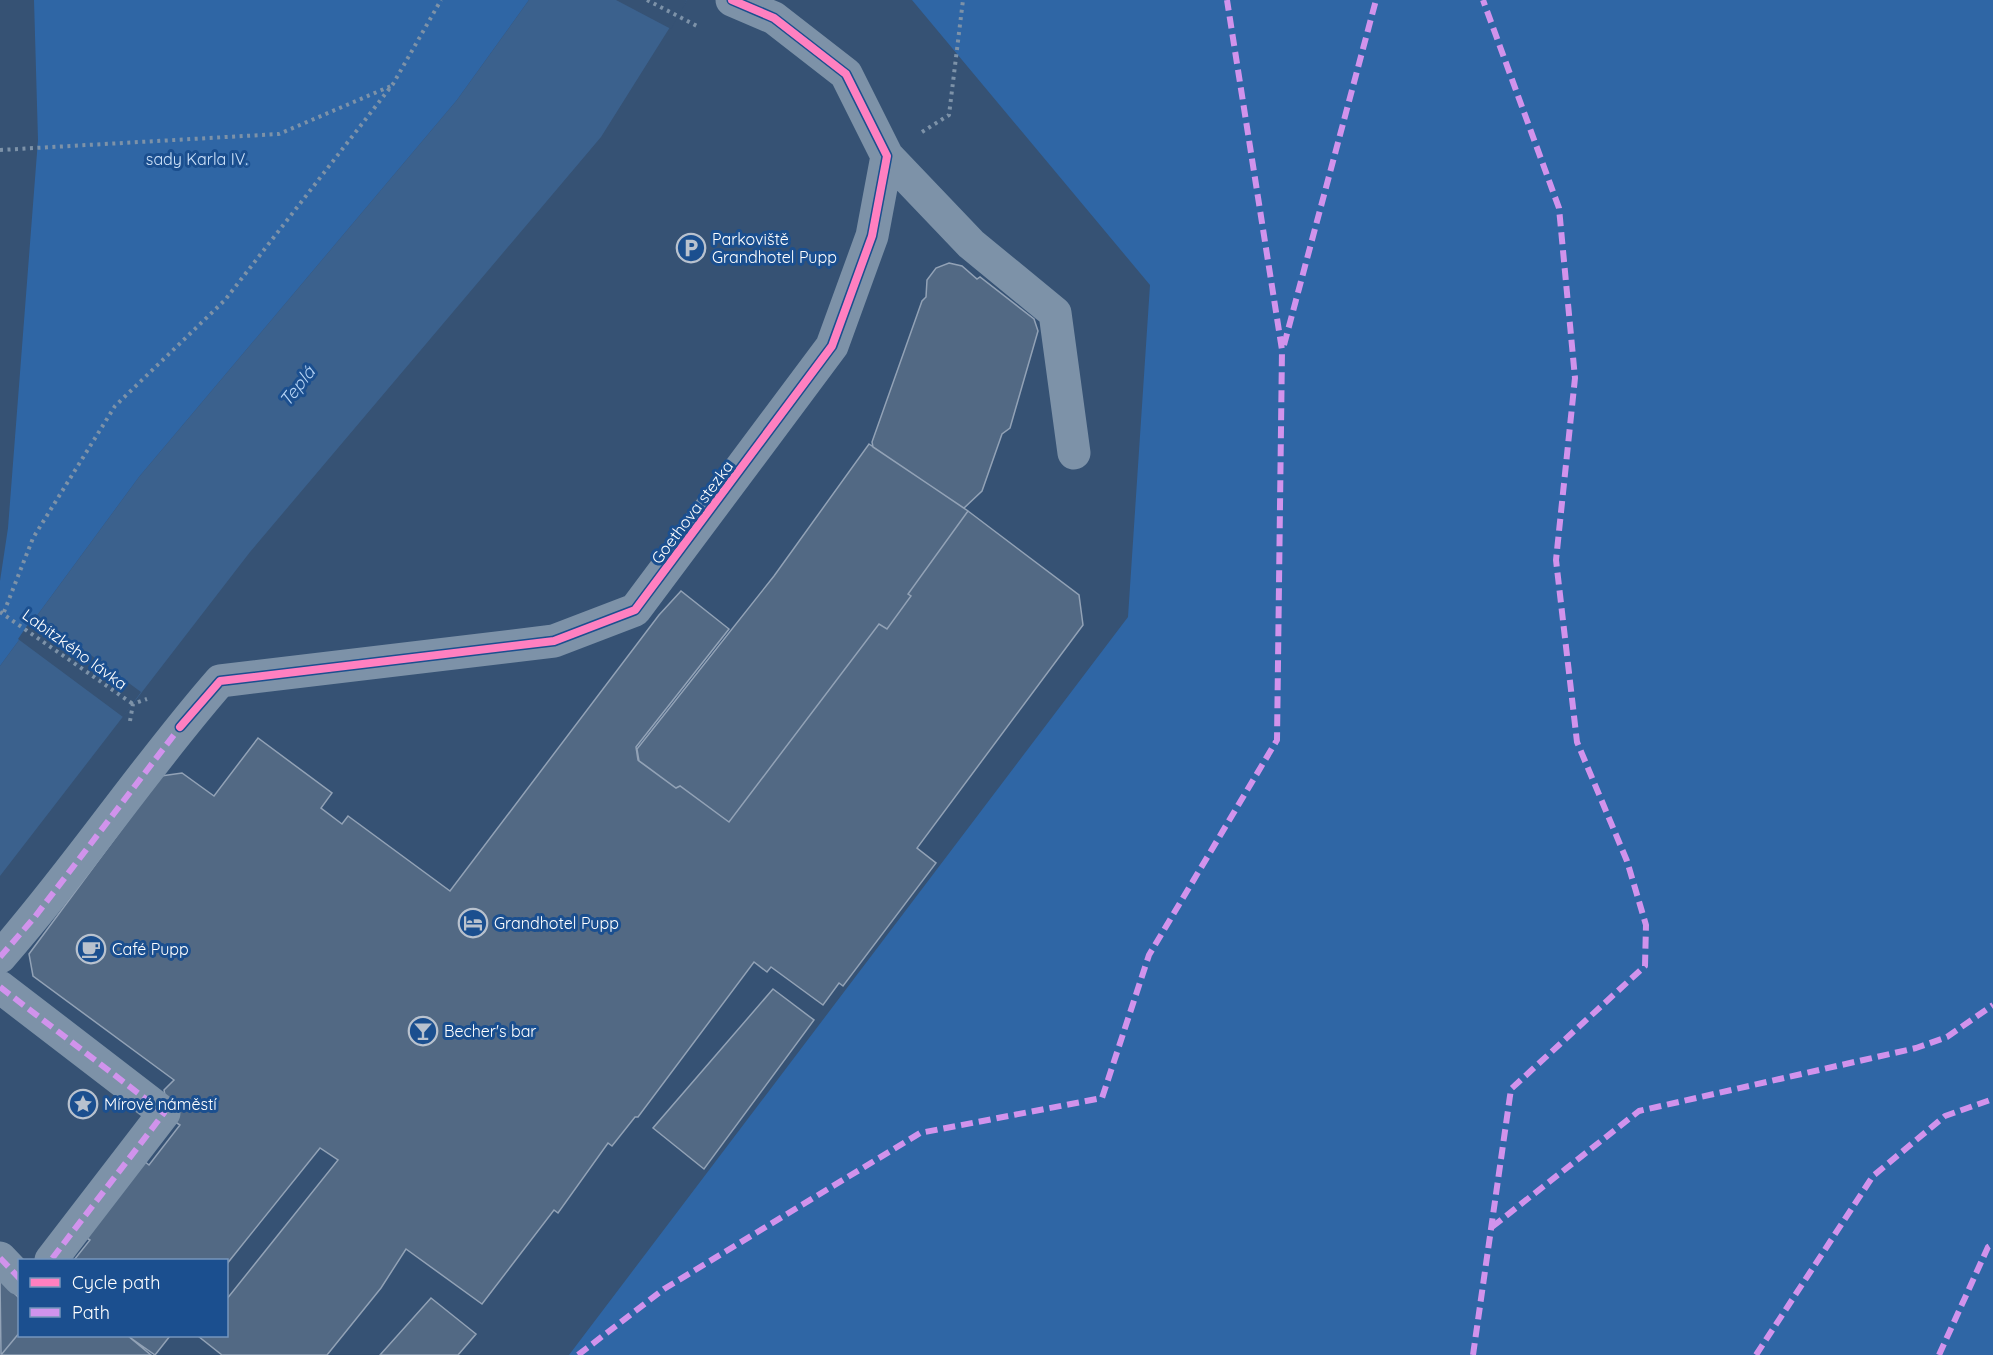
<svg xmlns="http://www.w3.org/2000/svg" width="1993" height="1355" font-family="Quicksand,sans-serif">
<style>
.green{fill:#2f66a5}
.water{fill:#3b618d}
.pier{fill:#365274}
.building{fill:#526984;stroke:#92a2b6;stroke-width:1.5}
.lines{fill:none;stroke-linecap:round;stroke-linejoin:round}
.path{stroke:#7d92a8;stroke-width:4;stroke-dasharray:3 4.5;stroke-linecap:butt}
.minor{stroke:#7d92a8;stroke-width:33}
.quiet{stroke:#d193ec;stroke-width:6;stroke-dasharray:12 6;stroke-linecap:butt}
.cycleway-casing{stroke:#1b4f8f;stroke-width:11}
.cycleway{stroke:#ff80c0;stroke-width:8}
.labels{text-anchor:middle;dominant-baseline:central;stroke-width:6;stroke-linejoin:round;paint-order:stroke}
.park-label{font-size:16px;fill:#cfe3fa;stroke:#1b4f8f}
.poi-label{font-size:16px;fill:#fff;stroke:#1b4f8f;text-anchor:start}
.street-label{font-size:16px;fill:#fff;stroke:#1b4f8f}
.water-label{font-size:18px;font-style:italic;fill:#b5d3f5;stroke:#1b4f8f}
</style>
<rect width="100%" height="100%" fill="#365274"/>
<path class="green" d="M34,0h495l-72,100 -318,377 -139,189v-85l8,-53 30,-388z
M912,0h1081v1355h-1424l559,-738 22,-332z"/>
<path class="water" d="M529,0h158l-86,137 -351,415 -250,324v-210l139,-189 318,-377z"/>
<path class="pier" d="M616,0h71l-16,29z
M35,614l106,78 -18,25 -105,-78z"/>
<path class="building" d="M949,263l13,3 15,13 3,-2 54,42 4,12 -28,97 -8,6 -20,57 -18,17 -91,-61 -1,-5 50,-141 4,-4 1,-17 9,-12z
M869,444l99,67 -60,83 3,2 -24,33 -8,-5 -150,198 -49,-36 -4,2 -37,-27 -2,-12 137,-173z
M968,511l111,84 4,30 -166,223 19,15 -93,123 -4,-3 -16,22 -52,-38 -4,5 -13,-10 -116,155h-3l-23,29 -4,-3 -50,70 -4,-3 -72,94 -76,-55 -25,39 -54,67h-105l-24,-19h28v-36l112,-140 -18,-12 -94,117v-5h-152l16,-20 -5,-3 59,-76 5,4 31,-40 -11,-7 -5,-28 10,-10 -141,-104 -4,-22 132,-178 21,-3 32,23 44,-58 74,55 -11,15 21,16 6,-8 102,75 209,-276 22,-24 48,38 -93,118 2,13 38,28 4,-2 49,36 150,-198 8,5 24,-33 -3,-2z
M773,989l41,31 -110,149 -51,-41z
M0,1279l20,20v33l-19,23z
M431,1298l45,36 -18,21h-78z
M20,1332v4h108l23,19h-150z
M128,1336h42l-15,19z"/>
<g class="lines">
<path class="path" d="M647,0l50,26
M922,132l27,-17 14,-115
M0,150l279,-16 112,-48
M0,612l133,92
M4,612l29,-74 82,-132 110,-106 168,-216 48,-84
M130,721l3,-17 14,-5"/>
<path class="minor" d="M887,156l84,88 84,69 19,140
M0,957c78,-89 143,-188 220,-276l334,-40 81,-31 197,-264 40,-110 15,-80 -41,-82 -72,-56 -42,-18
M0,987l164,126 -113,147
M0,1258l20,21"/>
<path class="quiet" d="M1284,345l92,-345
M0,957l34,-39 146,-191
M0,987l164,126 -113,147
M1492,1227l147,-116 277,-63 31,-11 46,-32
M0,1258l20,21
M578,1355l86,-66 256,-156 182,-35 47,-143 128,-215 5,-390 -55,-350
M1473,1355l38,-266 134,-123 1,-41 -19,-64 -50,-119 -21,-182 19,-182 -16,-170 -76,-208
M1756,1355l117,-179 72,-60 48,-17
M1939,1355l49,-108 5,-3"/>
<g class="cycleway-casing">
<path id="cycleway" d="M180,727l40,-46 334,-40 81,-31 197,-264 40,-110 15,-80 -41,-82 -72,-56 -42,-18"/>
</g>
<use href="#cycleway" class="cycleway"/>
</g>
<defs>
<g id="parking-ring" transform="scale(1.5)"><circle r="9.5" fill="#1b4f8f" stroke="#b9c2ce" stroke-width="1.5"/><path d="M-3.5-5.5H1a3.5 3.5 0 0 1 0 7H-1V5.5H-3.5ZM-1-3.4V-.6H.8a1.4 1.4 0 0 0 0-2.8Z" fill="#b9c2ce"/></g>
<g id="hotel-ring" transform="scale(1.5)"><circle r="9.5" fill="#1b4f8f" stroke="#b9c2ce" stroke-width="1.5"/><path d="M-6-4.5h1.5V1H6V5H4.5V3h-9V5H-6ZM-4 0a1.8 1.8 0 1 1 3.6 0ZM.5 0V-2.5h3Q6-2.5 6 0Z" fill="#b9c2ce"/></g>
<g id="cafe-ring" transform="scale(1.5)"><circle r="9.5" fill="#1b4f8f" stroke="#b9c2ce" stroke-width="1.5"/><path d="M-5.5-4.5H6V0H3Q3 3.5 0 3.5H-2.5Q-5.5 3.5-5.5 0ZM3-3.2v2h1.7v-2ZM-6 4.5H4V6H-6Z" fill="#b9c2ce"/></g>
<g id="bar-ring" transform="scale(1.5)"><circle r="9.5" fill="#1b4f8f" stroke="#b9c2ce" stroke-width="1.5"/><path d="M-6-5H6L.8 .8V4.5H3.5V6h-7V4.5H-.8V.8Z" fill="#b9c2ce"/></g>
<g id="sight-ring" transform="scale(1.5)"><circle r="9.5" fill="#1b4f8f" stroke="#b9c2ce" stroke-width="1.5"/><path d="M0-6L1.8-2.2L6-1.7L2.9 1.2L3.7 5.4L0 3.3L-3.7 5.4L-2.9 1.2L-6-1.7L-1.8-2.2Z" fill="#b9c2ce"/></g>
</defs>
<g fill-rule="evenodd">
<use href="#parking-ring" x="691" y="248"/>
<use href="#hotel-ring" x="473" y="923"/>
<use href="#cafe-ring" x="91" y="949"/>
<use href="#bar-ring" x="423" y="1031"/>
<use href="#sight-ring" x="83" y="1104"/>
</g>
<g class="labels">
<g class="park-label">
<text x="197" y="159">sady Karla IV.</text>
</g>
<g class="poi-label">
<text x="712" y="239">Parkoviště<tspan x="712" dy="18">Grandhotel Pupp</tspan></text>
<text x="494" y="923">Grandhotel Pupp</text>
<text x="112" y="949">Café Pupp</text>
<text x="444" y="1031">Becher's bar</text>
<text x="104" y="1104">Mírové náměstí</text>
</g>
<g class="street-label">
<text transform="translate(692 512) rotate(-53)">Goethova stezka</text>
<text transform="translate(75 649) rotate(36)">Labitzkého lávka</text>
</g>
<g class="water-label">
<text transform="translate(297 386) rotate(-52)">Teplá</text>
</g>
</g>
<rect x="18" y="1259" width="210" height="78" fill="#1b4f8f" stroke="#7695bc" stroke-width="1.5"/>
<rect x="30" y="1278" width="30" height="9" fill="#ff80c0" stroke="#7695bc" stroke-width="1.5"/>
<text x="72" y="1289" font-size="18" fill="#ffffff">Cycle path</text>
<rect x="30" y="1308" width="30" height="9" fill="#d193ec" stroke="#7695bc" stroke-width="1.5"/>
<text x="72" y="1319" font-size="18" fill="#ffffff">Path</text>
</svg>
